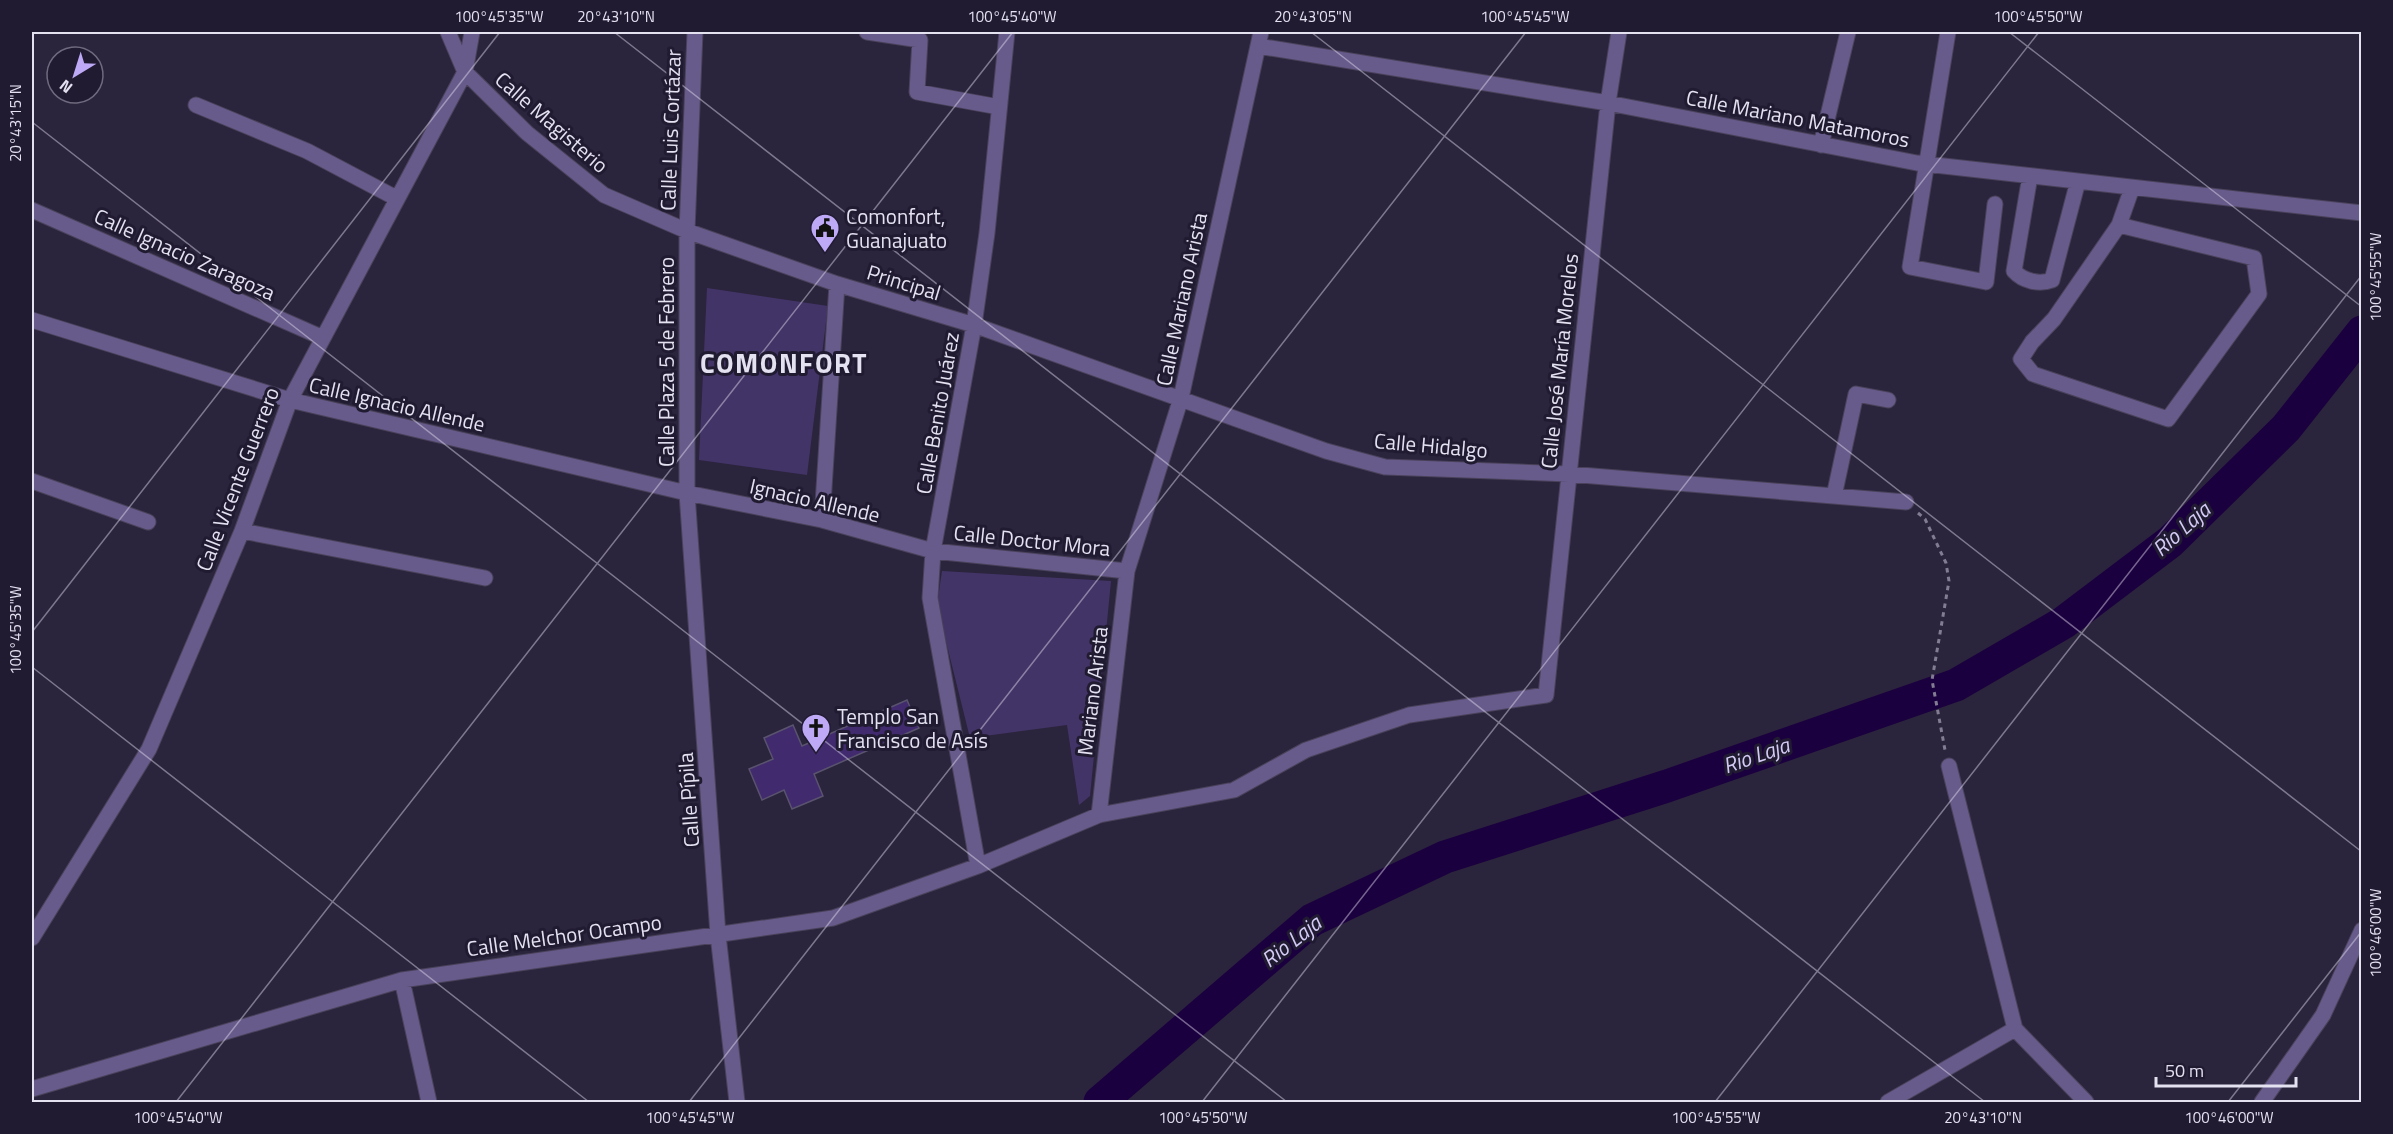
<svg xmlns="http://www.w3.org/2000/svg" width="2393" height="1134" font-family="'Titillium Web',sans-serif">
<style>
.green{fill:#433467}
.lines{fill:none;stroke-linecap:round;stroke-linejoin:round}
.river{stroke:#1b003f;stroke-width:33}
.building{fill:#412b6e;stroke:#59536e;stroke-width:1.5}
.minor-casing{stroke:#49425a;stroke-width:17}
.path{stroke:#827d92;stroke-width:3;stroke-dasharray:4.5 4.5;stroke-linecap:butt}
.minor{stroke:#675b8b;stroke-width:15}
.ticks{fill:none;stroke:#e4e1f1;stroke-width:1.5;stroke-opacity:0.45}
.labels{text-anchor:middle;dominant-baseline:central;stroke-width:6;stroke-linejoin:round;paint-order:stroke}
.street-label{font-size:21px;fill:#e4e1f1;stroke:#211b32}
.poi-label{font-size:21px;fill:#e4e1f1;stroke:#211b32;text-anchor:start}
.water-label{font-size:22px;font-style:italic;fill:#d4cbf4;stroke:#211b32}
.district-label{font-size:27px;font-weight:bold;letter-spacing:1.5px;fill:#e4e1f1;stroke:#211b32}
.neatline{fill:none;stroke:#e4e1f1;stroke-width:2}
.ticks-label{font-size:15px;text-anchor:middle;fill:#e4e1f1}
</style>
<rect width="100%" height="100%" fill="#2b243d"/>
<path class="green" d="M707,288l121,18 -21,169 -108,-15z
M942,571l169,10 -21,215 -11,9 -12,-80 -97,13 -33,-133z"/>
<g class="lines">
<path class="river" d="M1100,1102l212,-182 133,-63 222,-71 289,-101 107,-62 107,-81 116,-114 76,-96"/>
</g>
<path class="building" d="M907,700l12,28 -105,46 9,22 -31,13 -8,-19 -22,10 -13,-31 24,-10 -9,-21 29,-13 9,21z"/>
<g class="lines">
<g class="minor-casing">
<path id="minor" d="M448,32l17,40 62,61 77,62 83,36 150,53 137,41 352,126 59,16 184,7 337,28
M695,32l-8,199v262l31,442 19,167
M867,32l53,8 -3,52 82,15
M1948,32l-38,235 76,15 9,-78
M1258,46l350,57 309,60 445,50
M196,105l111,46 89,47
M1821,145l27,-113
M2030,176l-16,95c9,10 25,14 38,9l26,-99
M32,210l289,127
M2119,225l135,33 5,36 -91,125 -135,-45 -12,-15 11,-17 22,-23 65,-94 13,-37
M32,320l258,80 397,93 135,27 111,31 194,20
M32,481l116,41
M1834,496l22,-102 32,6
M822,520l15,-236
M242,531l243,47
M1949,766l66,263 71,73
M1099,815l28,-244 54,-173 80,-366
M978,866l-48,-268 3,-47 41,-226 13,-92 20,-201
M32,938l117,-189 93,-218 48,-131 175,-328 7,-40
M402,980l27,122
M32,1089l370,-109 431,-62 145,-52 121,-51 135,-25 72,-40 103,-35 137,-20 62,-592 11,-71
M1888,1102l127,-73
M2262,1102l61,-87 39,-85"/>
</g>
<path class="path" d="M1918,513l7,6 21,44 3,18 -17,99 13,70"/>
<use href="#minor" class="minor"/>
</g>
<path class="ticks" d="M614,32l1371,1070M1311,32l1051,820M2009,32l353,275M32,122l1255,980M32,632l468,-600M32,667l557,435M176,1102l837,-1070M689,1102l837,-1070M1202,1102l837,-1070M1715,1102l647,-827M2228,1102l134,-171"/>
<defs>
<g id="civic-pin" transform="scale(1.5)"><path d="M0 17L-7.5 6A9.5 9.5 0 1 1 7.5 6Z" fill="#bda9f5" stroke="#211b32"/><path d="M-.6-6.5H3V-4.5H.6V-3L4-1V1h2V6H-6V1h2V-1L-.6-3ZM-1.2 2.5V6h2.4V2.5Z" fill="#111"/></g>
<g id="church-pin" transform="scale(1.5)"><path d="M0 17L-7.5 6A9.5 9.5 0 1 1 7.5 6Z" fill="#bda9f5" stroke="#211b32"/><path d="M-1.2-6h2.4v3.5h3.3v2.4h-3.3V6h-2.4V-.1h-3.3v-2.4h3.3Z" fill="#111"/></g>
</defs>
<g fill-rule="evenodd">
<use href="#civic-pin" x="825" y="228"/>
<use href="#church-pin" x="816" y="728"/>
</g>
<g class="labels">
<g class="street-label">
<text transform="translate(1798 118) rotate(11)">Calle Mariano Matamoros</text>
<text transform="translate(552 122) rotate(41)">Calle Magisterio</text>
<text transform="translate(670 130) rotate(-88)">Calle Luis Cortázar</text>
<text transform="translate(185 254) rotate(24)">Calle Ignacio Zaragoza</text>
<text transform="translate(904 282) rotate(17)">Principal</text>
<text transform="translate(1181 299) rotate(-78)">Calle Mariano Arista</text>
<text transform="translate(1559 361) rotate(-84)">Calle José María Morelos</text>
<text transform="translate(666 362) rotate(-90)">Calle Plaza 5 de Febrero</text>
<text transform="translate(397 404) rotate(13)">Calle Ignacio Allende</text>
<text transform="translate(937 413) rotate(-80)">Calle Benito Juárez</text>
<text transform="translate(1431 445) rotate(5)">Calle Hidalgo</text>
<text transform="translate(237 479) rotate(-69)">Calle Vicente Guerrero</text>
<text transform="translate(815 500) rotate(13)">Ignacio Allende</text>
<text transform="translate(1032 540) rotate(6)">Calle Doctor Mora</text>
<text transform="translate(1092 691) rotate(-83)">Mariano Arista</text>
<text transform="translate(688 800) rotate(-94)">Calle Pípila</text>
<text transform="translate(564 935) rotate(-8)">Calle Melchor Ocampo</text>
</g>
<g class="poi-label">
<text x="846" y="216">Comonfort,<tspan x="846" dy="24">Guanajuato</tspan></text>
<text x="837" y="716">Templo San<tspan x="837" dy="24">Francisco de Asís</tspan></text>
</g>
<g class="water-label">
<text transform="translate(2181 529) rotate(-42)">Rio Laja</text>
<text transform="translate(1756 755) rotate(-19)">Rio Laja</text>
<text transform="translate(1291 941) rotate(-38)">Rio Laja</text>
</g>
<g class="district-label">
<text x="784" y="362">COMONFORT</text>
</g>
</g>
<rect width="2393" height="1134" fill="none" stroke="#211b32" stroke-width="66"/>
<g transform="translate(75 75) rotate(218)"><circle r="28" fill="#211b32" stroke="#6f6a7e" stroke-width="1.5"/>
<path d="M0-4.5L10 22L0 15L-10 22Z" fill="#bda9f5"/>
<text y="-9" font-size="16" font-weight="bold" text-anchor="middle" fill="#e4e1f1">N</text>
</g>
<path d="M2156 1077v9h140v-9" fill="none" stroke="#e4e1f1" stroke-width="3"/>
<text x="2165" y="1077" font-size="18" fill="#e4e1f1" stroke="#211b32" stroke-width="4.5" paint-order="stroke">50 m</text>
<rect x="33" y="33" width="2327" height="1068" class="neatline"/>
<g class="ticks-label">
<text x="499" y="22">100°45'35"W</text>
<text x="616" y="22">20°43'10"N</text>
<text x="1012" y="22">100°45'40"W</text>
<text x="1313" y="22">20°43'05"N</text>
<text x="1525" y="22">100°45'45"W</text>
<text x="2038" y="22">100°45'50"W</text>
<text transform="translate(16 123) rotate(-90)" y="5">20°43'15"N</text>
<text transform="translate(2376 277) rotate(-90)" y="5">100°45'55"W</text>
<text transform="translate(16 630) rotate(-90)" y="5">100°45'35"W</text>
<text transform="translate(2376 933) rotate(-90)" y="5">100°46'00"W</text>
<text x="178" y="1123">100°45'40"W</text>
<text x="690" y="1123">100°45'45"W</text>
<text x="1203" y="1123">100°45'50"W</text>
<text x="1716" y="1123">100°45'55"W</text>
<text x="1983" y="1123">20°43'10"N</text>
<text x="2229" y="1123">100°46'00"W</text>
</g>
</svg>
